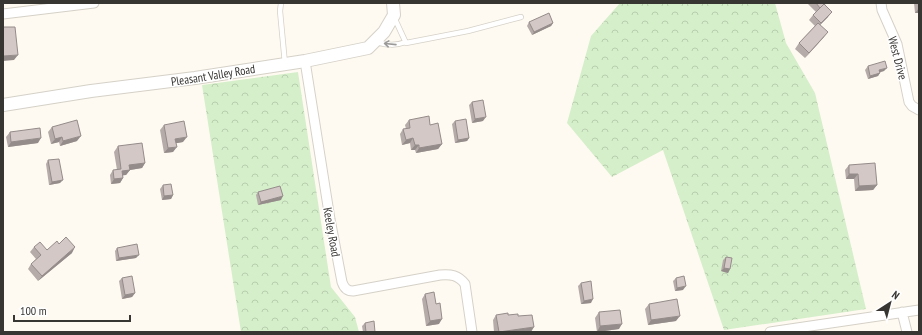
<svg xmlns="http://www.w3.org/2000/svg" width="922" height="335" font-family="'PT Sans Narrow',sans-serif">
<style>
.forest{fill:url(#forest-crowns)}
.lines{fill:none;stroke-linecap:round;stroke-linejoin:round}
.lane-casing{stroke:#d5d1c8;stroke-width:6}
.street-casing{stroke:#d5d1c8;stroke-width:11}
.secondary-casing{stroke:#d5d1c8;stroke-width:14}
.lane{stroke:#fff;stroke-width:4.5}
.street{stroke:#fff;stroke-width:9}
.secondary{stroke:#fff;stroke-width:12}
.wall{fill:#b5aca9}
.shaded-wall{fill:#948c8a}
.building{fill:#d3c8c5;stroke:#948c8a}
.oneway{stroke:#9c9a99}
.labels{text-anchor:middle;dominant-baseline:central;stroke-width:3;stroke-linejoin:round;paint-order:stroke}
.street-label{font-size:12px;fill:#383633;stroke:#fff}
</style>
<defs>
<pattern id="forest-crowns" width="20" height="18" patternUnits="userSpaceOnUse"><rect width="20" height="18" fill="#d5efca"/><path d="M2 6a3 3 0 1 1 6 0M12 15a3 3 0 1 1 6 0" fill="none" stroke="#b8ceae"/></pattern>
</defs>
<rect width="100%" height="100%" fill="#fffaf1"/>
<path class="forest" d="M620,3h155l11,40 29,50 51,216 -142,21 -61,-180 -51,27 -45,-54 24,-87z
M298,72l33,215 24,30 4,15h-118l-39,-247z"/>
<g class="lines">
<g class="lane-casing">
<path id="lane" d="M281,3l-1,8 5,53
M394,17l12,26 62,-12 53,-14
M376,42c11,3 19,4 30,0"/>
</g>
<g class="street-casing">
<path id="street" d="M881,3l1,7 15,34 12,58 3,4 7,4
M3,14l91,-11
M305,61l25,158 12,63c2,6 5,9 11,9l87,-16c11,-1 18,0 25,9l7,48
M902,312l5,20
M770,332l149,-22"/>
</g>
<g class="secondary-casing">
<path id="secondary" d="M3,105l88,-14 104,-13 110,-17 63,-13 16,-16 10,-17 -1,-12"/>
</g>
<use href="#lane" class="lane"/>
<use href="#street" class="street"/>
<use href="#secondary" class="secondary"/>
</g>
<path class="wall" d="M807,3h19l-1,2 3,12 -8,8 4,12 -19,21 -10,-9 4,-6 16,-17 -6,-6 4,-5 3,-3z
M914,3h5v10h-4z
M529,22l24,1 -2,3 -19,9 -5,-9z
M868,66l16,5 -4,1 -2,4 -10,3 -3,-9z
M472,102l11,19 -11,2 -3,-18z
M409,120l21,5 12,19 -4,5 -22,4 -1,-3h-4l-1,-7 -8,2 -2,-11 3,-5h3l-1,-4z
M455,121l14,17 -2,3 -12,2 -3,-19z
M164,125l19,17 -7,1 -3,9 -9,1 -4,-23z
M52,127l25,14 -17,5 -1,-4 -8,2 -3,-12z
M10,132l28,11 -30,4 -2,-10z
M118,146l27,17 -3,5 -12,2 -4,5h-3v3l-3,5 -9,1 -1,-9 3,-5h4l-3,-18z
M48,160l12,23 -11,2 -3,-21z
M849,165l28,20 -4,5 -18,1 -1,-12h-8l-1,-9z
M163,185l10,10 -2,4 -9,1 -2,-11z
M258,192l23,8 -23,5 -2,-10z
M59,244l13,9 -34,28 -10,-12 3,-5 5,-5 -6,-7 4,-5 13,3z
M117,248l19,10 -20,3 -1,-10z
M726,257l4,12 -2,4 -7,-2 2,-11z
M122,278l13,15 -3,4 -10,2 -3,-18z
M676,278l7,12 -8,1 -2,-10z
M581,283l10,20 -10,1 -3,-18z
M425,294l14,30 -13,2 -4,-27z
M649,304l27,17 -28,4 -3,-16z
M599,312l20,17 -22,3 -2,-14z
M496,315l22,1 13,16h-37l-1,-12z
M365,323l10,9h-12l-1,-6z"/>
<path class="shaded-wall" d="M919,8v5h-4z
M832,12l-4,5 -11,11 4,-5z
M553,23l-2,3 -19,9 2,-3z
M828,32l-4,5 -19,21 4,-5z
M18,55l-4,5 -11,1v-5z
M887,68l-3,3 -7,2 2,-3z
M880,73l-2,3 -10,3 2,-3z
M486,117l-3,4 -11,2 3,-4z
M81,136l-4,5 -17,5 3,-5z
M62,137l-3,5 -8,2 4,-5z
M187,137l-4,5 -11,2 3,-5z
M41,138l-3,5 -30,4 3,-5z
M413,138l-3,5 -8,2 4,-5z
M469,138l-2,3 -12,2 3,-3z
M442,144l-4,5 -22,4 3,-5z
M415,145h4l-4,5h-4z
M177,147l-4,5 -9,1 4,-5z
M145,163l-3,5 -12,2 -4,5 -7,1 3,-5 7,-6z
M849,174h9l-4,5h-8z
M123,178l-3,5 -9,1 3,-5z
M63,180l-3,3 -11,2 3,-3z
M877,185l-4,5 -18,1 4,-5z
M173,195l-2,4 -9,1 2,-4z
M283,196l-2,4 -23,5 3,-3z
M75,247l-3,6 -34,28 4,-5z
M139,255l-3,3 -20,3 3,-3z
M724,268l6,1 -2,4 -7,-2z
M686,286l-3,4 -8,1 2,-3z
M135,293l-3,4 -10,2 3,-4z
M593,299l-2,4 -10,1 3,-3z
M680,316l-4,5 -28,4 3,-5z
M442,319l-3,5 -13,2 4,-5z
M622,324l-3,5 -22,3 3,-6z
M534,327l-3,5h-32z"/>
<path class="building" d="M816,3h9l-5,5z
M824,4l8,8 -11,11 -8,-8z
M549,13l4,10 -19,9 -5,-10z
M818,23l10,9 -19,21 -10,-10z
M3,27h12l3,28 -15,1z
M885,61l2,7 -8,2 1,3 -10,3 -2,-10z
M483,100l3,17 -11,2 -3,-17z
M429,116l1,9 8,-2 4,21 -23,4v-3h-4l-2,-7 -7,2 -3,-11 7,-1 -1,-8z
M466,119l3,19 -11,2 -3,-19z
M77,120l4,16 -18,5 -1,-4 -7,2 -3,-12z
M184,121l3,16 -12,2 2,8 -9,1 -4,-23z
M40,128l1,10 -30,4 -1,-10z
M142,143l3,20 -16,2 1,5 -8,1 1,7 -9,1 -1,-9 8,-1 -3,-23z
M59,159l4,21 -11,2 -4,-22z
M875,163l2,22 -18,1 -1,-12h-9v-9z
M171,184l2,11 -9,1 -1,-11z
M280,186l3,10 -22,6 -3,-10z
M66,237l9,10 -33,29 -11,-12 10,-9 -7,-8 6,-5 7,8 10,-9 2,3z
M137,244l2,11 -20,3 -2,-10z
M726,257l6,1 -2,11 -6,-1z
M132,276l3,17 -10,2 -3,-17z
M684,276l2,10 -9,2 -1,-10z
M591,281l2,18 -9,2 -3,-18z
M434,292l2,12 4,-1 2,16 -12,2 -5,-27z
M677,299l3,17 -29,4 -2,-16z
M620,310l2,14 -22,2 -1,-14z
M508,313v2l10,-1v2l14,-1 2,12 -35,5 -3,-17z
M374,321l1,11h-9l-1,-9z"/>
<defs><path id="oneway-shaft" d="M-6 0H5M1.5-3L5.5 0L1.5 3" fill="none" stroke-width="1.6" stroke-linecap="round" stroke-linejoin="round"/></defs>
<use class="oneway" href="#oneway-shaft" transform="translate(390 44) rotate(-174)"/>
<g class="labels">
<g class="street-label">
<text transform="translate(898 58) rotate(75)">West Drive</text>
<text transform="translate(213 75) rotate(-9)">Pleasant Valley Road</text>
<text transform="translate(332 232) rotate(80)">Keeley Road</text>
</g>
</g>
<rect width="922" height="335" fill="none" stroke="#383633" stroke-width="8"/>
<g transform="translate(890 303) rotate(36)" stroke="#ffffff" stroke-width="3" paint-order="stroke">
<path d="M0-3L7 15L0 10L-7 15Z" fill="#383633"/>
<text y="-6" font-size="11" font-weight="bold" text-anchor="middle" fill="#383633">N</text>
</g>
<path d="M14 315v6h116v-6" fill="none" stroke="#383633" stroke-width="2"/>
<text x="20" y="315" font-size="12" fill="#383633" stroke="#ffffff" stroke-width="3" paint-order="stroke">100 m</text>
</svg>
